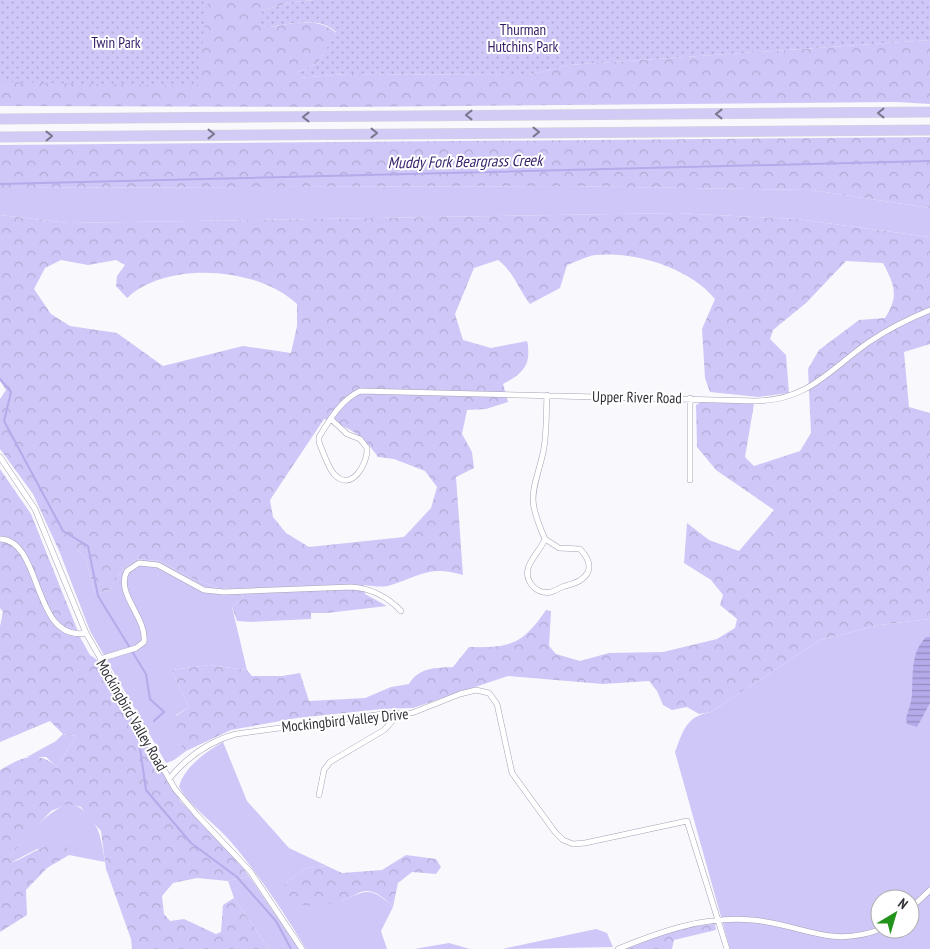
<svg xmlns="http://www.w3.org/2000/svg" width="930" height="949" font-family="'PT Sans Narrow',sans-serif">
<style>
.green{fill:#cfc7f7;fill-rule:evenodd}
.forest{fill:url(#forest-crowns);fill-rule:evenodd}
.park{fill:url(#park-dots)}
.water{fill:url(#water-rules)}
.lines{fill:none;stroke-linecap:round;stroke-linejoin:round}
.stream{stroke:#b5aaea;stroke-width:2}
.street-casing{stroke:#a5a2b6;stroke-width:6}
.highway-casing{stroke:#d6d6d8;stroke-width:11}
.street{stroke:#fff;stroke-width:5}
.highway{stroke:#d1cbf5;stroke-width:10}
.oneway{stroke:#7a778e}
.labels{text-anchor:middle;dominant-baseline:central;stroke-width:4;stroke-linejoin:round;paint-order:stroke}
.park-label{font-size:15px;fill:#341d66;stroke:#fff}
.street-label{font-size:15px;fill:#33323a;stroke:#fff}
.water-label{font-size:16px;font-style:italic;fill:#3a256e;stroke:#fff}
</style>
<defs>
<pattern id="forest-crowns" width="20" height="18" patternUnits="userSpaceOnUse" patternTransform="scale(1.25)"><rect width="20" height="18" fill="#cfc7f7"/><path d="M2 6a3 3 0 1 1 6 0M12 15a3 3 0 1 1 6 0" fill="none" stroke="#b2abd4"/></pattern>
<pattern id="park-dots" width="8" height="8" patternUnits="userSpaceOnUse" patternTransform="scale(1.25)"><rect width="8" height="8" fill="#cfc7f7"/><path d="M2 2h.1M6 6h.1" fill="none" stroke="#b2abd4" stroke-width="1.8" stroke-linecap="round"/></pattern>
<pattern id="water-rules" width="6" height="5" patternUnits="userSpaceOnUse" patternTransform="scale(1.25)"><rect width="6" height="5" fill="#b5aaea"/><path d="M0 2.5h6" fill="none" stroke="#948bbf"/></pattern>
</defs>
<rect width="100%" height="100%" fill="#f9f8fd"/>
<path class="green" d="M566,186l245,4 119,18v29l-134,-18 -120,-6 -608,10 -68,-8v-27z
M71,549h6l9,10 9,35 14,-4 11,-17 16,-14 23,2 35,18 27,10 20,-1 2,10 -11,9 15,63 -38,-5 -38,5 18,37 -13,8 3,29 7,7 -12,9 -8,3 -76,-132 -30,-78z
M930,619v330h-200l-55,-197c8,-21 11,-36 36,-40l109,-72 59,-15zM880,899h30v30h-30z
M63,734l13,2 -19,31 -11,-10h-19l29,-16z
M223,742l24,59 42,47 38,18 -21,2 -23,17 59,16c26,-12 29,-14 51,6l-12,24 6,18h-81c-23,-38 -46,-73 -75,-107 -16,-19 -39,-33 -52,-55 5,-20 27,-35 44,-45z
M68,803c29,8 33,32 37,59l-36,-7 -3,-8 -29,2 -25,13 -2,-6c18,-20 33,-41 58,-53z
M249,876l50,73h-30l-35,-51 -6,-17z
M596,929l11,4 6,14 -111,2z
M449,943l21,6h-56z"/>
<path class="forest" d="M0,0h315l-22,2 -30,8 1,18c23,-3 54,-13 72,5l-18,30 -20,9 2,6 46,-4 183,1 40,-10 361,-25v64l-34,-2 -551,5 -345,-1z
M930,137v71l-119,-18 -245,-4 -566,2v-43z
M676,213l120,6 134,18v107l-26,8 5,55 21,6v206l-51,6 -59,15 -109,72 -12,2 -12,-7 -15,3 -9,-5 -6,-14 -8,-10 -46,3 -95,-8 -95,32 -31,1 -85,9 -66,12 -45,21 -7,-7 -12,-22 22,-15 -18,-37 38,-5 38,5 5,6h30l18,-3 9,28 56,-3 26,-11 18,-3c10,-17 27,-16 44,-17l16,-20c41,1 53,-2 77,-37l5,1 -2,35 7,8 24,7 29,-8 54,-1 54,-13 18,-11 2,-9 -17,-14 3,-10 -12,-15 -27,-17 3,-40 22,17 30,11 35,-41 -58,-40 -19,-23 -1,-42 7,-4 51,3 -9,53 9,9 46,-15 11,-18 -3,-64 11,-19 40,-30 26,-2c14,-22 10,-32 -2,-55l-37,-2 -40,42 -33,27 -3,9 16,16 3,38 -31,4 -48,-5 -5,-14 -3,-49 13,-30c-25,-31 -80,-48 -119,-44 -9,1 -20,7 -29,10l-7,23 -30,16c-11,-14 -17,-33 -32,-44l-24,8 -19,46 8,26 28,8 36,-7c5,24 -4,32 -24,43l5,18 -22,7 -19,1 -5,24 10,18 2,16 -18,9 7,98c-34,-10 -42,1 -72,10 -8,3 -19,1 -27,0l1,9 22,12 -60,7h-16v6l-60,3 -14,-1 -5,-14 11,-9 -2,-10 -20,1 -27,-10 -35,-18 -23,-2 -16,14 -11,17 -14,4 -9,-35 -9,-10 -17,4 -27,-59 -33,-45v-50l6,-9 -6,-9v-166l68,8zM61,260l27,5 28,-5 9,5 -8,11 -1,10 11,12c40,-38 131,-31 170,6v22l-6,27 -48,-7 -80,20 -46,-33 -47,-7 -19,-12 -17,-25 11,-21zM324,419c25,8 39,16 54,38l16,2 31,12 12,16 -6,21 -27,29 -95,10 -23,-14 -13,-16 -3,-17z
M0,469l31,45 50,125 9,16 6,4 85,143 54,55 14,19 -21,5 -31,-3 -24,5 -11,13 2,18 6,7 14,-2 32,15 5,-2 2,-27 11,-7 35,51h-137l-1,-10 -25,-70 -5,-38 -20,-24 -13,-3 -17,7 -41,45 3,6c19,-7 32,-22 54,-15l2,8 -22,13 -21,22 1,25 -27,17v-162c21,-12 37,-21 57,-3l19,-31 -13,-2 -13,-13 -50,21v-116l3,-14 -3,-4z
M406,855l30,4 5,8 -5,7 -24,-2 -14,11 -5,24c-8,-7 -15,-16 -26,-16 -9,0 -17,8 -26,10 -19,6 -43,6 -62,-1l4,-15 23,-17 21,-2 15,7 40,-3z
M711,924h4l1,6 -42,10 -2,9h-47l53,-20z"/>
<path class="park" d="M0,0h208l-11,86 -197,-4z
M315,0h615v40l-361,25 -40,10 -183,-1 -47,4 -1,-6 20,-9 18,-31c-18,-17 -49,-7 -72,-4l-8,-5 7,-13 30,-8z"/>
<path class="water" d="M926,637h4v66l-13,24 -10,-3 -1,-5c2,-9 6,-17 6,-26 1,-20 -1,-41 14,-56z"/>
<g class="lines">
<path class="stream" d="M0,184l930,-23
M0,379l11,13 -7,29 59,110 25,15 10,50 48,78 4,25 14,13 -10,9
M140,748l6,42 45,53 46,34 39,44 15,28"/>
<g class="street-casing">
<path id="street" d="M332,420l15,14 13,5 7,9c1,16 -16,45 -33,26 -5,-5 -12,-24 -15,-32v-5c11,-18 22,-37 41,-46l396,10c53,-1 73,-31 113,-59 19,-13 39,-23 61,-32
M0,457l35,52 51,124 89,156 21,25 54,57 52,78
M690,480v-82
M0,539c43,1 32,104 86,94
M545,539l14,9 21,1c18,19 7,32 -15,37 -5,1 -9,5 -14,6 -14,3 -26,-10 -23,-23 1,-8 13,-20 17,-30 -19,-43 -12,-44 -2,-86 4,-18 3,-39 4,-58
M100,659l36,-11 8,-6c3,-25 -29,-48 -17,-71l12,-8 19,2 46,25 20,2 127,-5c19,1 37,10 50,24
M169,779c18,-22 41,-38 67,-45l147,-20 29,-1 48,-19 16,-4 13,3 8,11 15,69 43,59 8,8 10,4 12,-1 102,-22 40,128
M319,795l5,-25 6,-8 54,-32 14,-15
M910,909l20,-19
M618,949c44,-18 86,-33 134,-29 50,4 77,29 129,9"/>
</g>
<g class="highway-casing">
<path id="highway" d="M0,119l930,-7
M0,137l930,-7"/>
</g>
<use href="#street" class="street"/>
<use href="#highway" class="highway"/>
</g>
<defs><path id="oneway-chevron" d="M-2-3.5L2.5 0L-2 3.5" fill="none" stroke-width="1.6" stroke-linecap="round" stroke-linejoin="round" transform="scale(1.25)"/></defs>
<g class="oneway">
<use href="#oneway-chevron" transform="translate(881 113) rotate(180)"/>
<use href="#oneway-chevron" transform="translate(719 114) rotate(180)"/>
<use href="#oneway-chevron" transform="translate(469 115) rotate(180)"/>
<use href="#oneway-chevron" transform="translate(306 117) rotate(180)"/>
<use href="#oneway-chevron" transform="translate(536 132)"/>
<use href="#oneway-chevron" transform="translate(374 133)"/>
<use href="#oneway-chevron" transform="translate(211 134)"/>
<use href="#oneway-chevron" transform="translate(49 136) rotate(-1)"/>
</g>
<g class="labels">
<g class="park-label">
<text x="523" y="29">Thurman<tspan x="523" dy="17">Hutchins Park</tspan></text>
<text x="116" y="42">Twin Park</text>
</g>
<g class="street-label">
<text transform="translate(637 397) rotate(1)">Upper River Road</text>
<text transform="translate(132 715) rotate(60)">Mockingbird Valley Road</text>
<text transform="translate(345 720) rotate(-6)">Mockingbird Valley Drive</text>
</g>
<g class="water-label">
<text transform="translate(465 161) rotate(-1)">Muddy Fork Beargrass Creek</text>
</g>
</g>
<g transform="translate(895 914) rotate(38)"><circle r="24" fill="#ffffff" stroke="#adadb0"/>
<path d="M0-4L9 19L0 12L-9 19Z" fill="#24931c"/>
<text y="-8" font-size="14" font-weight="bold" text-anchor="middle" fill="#33323a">N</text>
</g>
</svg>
